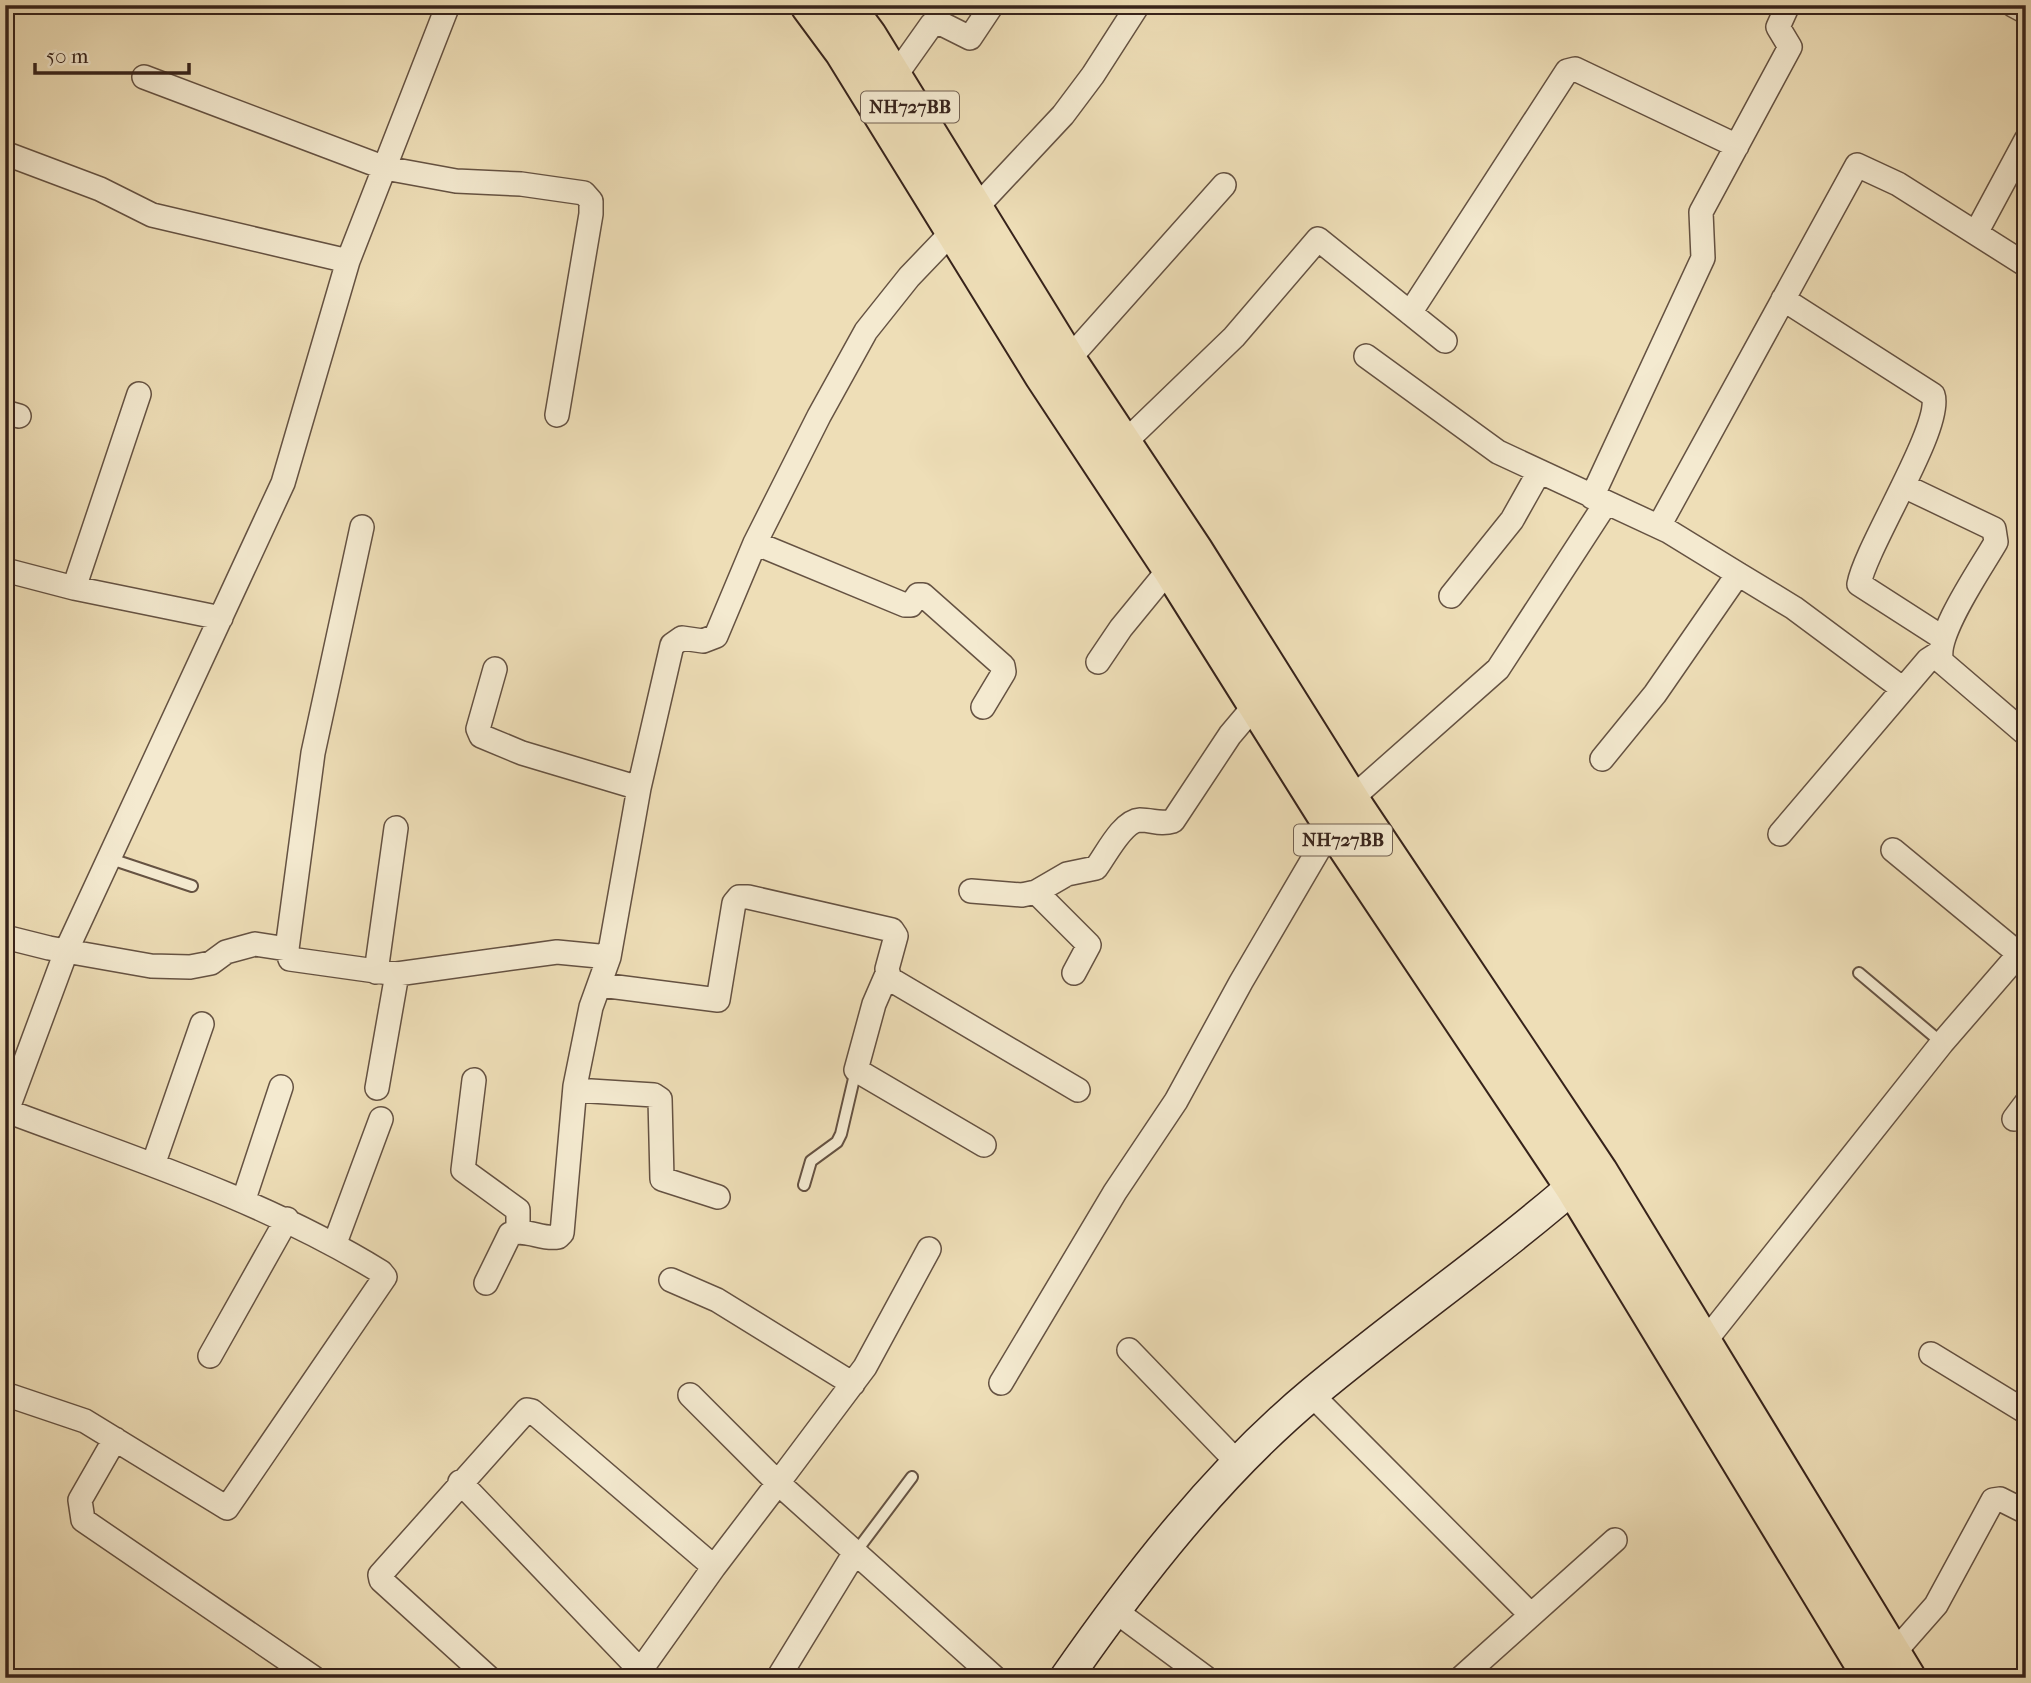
<svg xmlns="http://www.w3.org/2000/svg" width="2031" height="1683" font-family="'IM FELL French Canon',serif">
<style>
.lines{fill:none;stroke-linecap:round;stroke-linejoin:round}
.lane-casing{stroke:#655242;stroke-width:14}
.street-casing{stroke:#655242;stroke-width:26}
.secondary-casing{stroke:#37231b;stroke-width:35}
.highway-casing{stroke:#37231b;stroke-width:42}
.lane{stroke:#f4ead0;stroke-width:10}
.street{stroke:#f4ead0;stroke-width:23}
.secondary{stroke:#f4ead0;stroke-width:32}
.highway{stroke:#eedeb7;stroke-width:38}
.labels{text-anchor:middle;dominant-baseline:central;stroke-width:6;stroke-linejoin:round;paint-order:stroke}
.shield{fill:#f4ead0;stroke:#705f51;stroke-width:2}
.shield-label{font-size:19px;font-weight:bold;fill:#37231b}
</style>
<rect width="100%" height="100%" fill="#eedeb7"/>
<filter id="stains"><feTurbulence type="fractalNoise" baseFrequency=".00286" numOctaves="4"/><feColorMatrix values="0 0 0 0 .2 0 0 0 0 .09 0 0 0 0 .02 0 0 0 .5 -.17"/></filter>
<radialGradient id="worn" r=".72"><stop offset=".6" stop-color="#630" stop-opacity="0"/><stop offset="1" stop-color="#630" stop-opacity=".3"/></radialGradient>
<g class="lines">
<g class="lane-casing">
<path id="lane" d="M108,858l84,28
M1859,973l83,70
M804,1185l7,-24 26,-19 4,-8 15,-64
M855,1553l57,-76"/>
</g>
<g class="street-casing">
<path id="street" d="M2013,5l13,7
M144,77l241,91 71,13 65,3 63,9 7,8v13l-34,201
M893,79l39,-55 6,-2 32,16 22,-33
M7,154l93,35 52,26 196,46
M974,210l89,-95 30,-40 45,-70
M1976,233l50,-93
M1783,299l150,96c11,30 -67,151 -74,189l84,54
M1410,313l157,-242 8,-2 162,77
M1366,356l132,96 170,79 70,43 56,34 109,81
M1067,361l157,-176
M5,412l14,4
M1122,445l112,-108 84,-98 127,102
M1904,486l90,43 2,13c-14,25 -63,94 -54,120l84,72
M1592,497l111,-239 -2,-46 89,-165 -12,-20 10,-22
M1659,526l198,-361 41,19 128,81
M362,527l-49,226 -26,196 3,10 107,15 160,-22 52,5
M755,543l150,62h6l7,-10h5l80,71 1,6 -21,35
M5,570l69,18 147,30
M74,588l65,-194
M1451,596l61,-76 27,-48
M1098,662l23,-34 50,-61
M495,669l-17,60 3,7 41,17 117,35
M1602,759l53,-65 83,-120
M1350,800l148,-131 108,-166
M1780,834l148,-174 11,-7
M1893,850l126,104
M971,891l51,4 14,-3 31,-18 29,-6c10,-13 26,-47 44,-48 13,0 20,5 33,1l57,-86 27,-32
M1036,892l53,53 -15,28
M5,937l44,11 102,18 39,1 21,-4 15,-11 29,-8 32,5
M376,972l20,-144
M887,974l-13,30 -18,66 128,75
M601,985l117,15 16,-97 5,-6h9l144,33 4,6 -9,33 3,10 188,111
M474,1080l-11,90 55,40v21
M377,1088l20,-114
M575,1090l79,5 6,4 2,80 56,18
M5,1116l62,-167 216,-466 65,-222 100,-256
M2014,1119l12,-16
M153,1165l49,-141
M244,1199l37,-112
M335,1243l46,-124
M671,1280l46,20 136,84
M486,1283l24,-49c17,-6 31,6 48,3l4,-4 13,-147 16,-79 18,-50 30,-169 33,-143 10,-7 21,3 13,-5 39,-93 64,-127 47,-85 43,-54 45,-47
M1702,1345l240,-302 84,-97
M1129,1350l109,113
M1931,1354l95,58
M210,1356l77,-137
M1001,1383l114,-191 61,-91 65,-119 92,-157
M5,1394l80,27 142,87 158,-231 -4,-5c-117,-72 -246,-113 -374,-161
M1311,1394l219,220
M690,1395l88,88 87,-116 64,-118
M115,1439l-35,61 3,20 231,158
M460,1482l180,188
M1114,1610l92,68
M1892,1655l44,-50 57,-105 7,-1 26,13
M489,1678l-108,-98 -1,-5 147,-165 5,1 182,156
M635,1678l79,-111 64,-84 217,195
M778,1678l76,-124
M1461,1678l154,-138"/>
</g>
<g class="secondary-casing">
<path id="secondary" d="M1066,1678c71,-102 151,-205 247,-285 91,-76 189,-143 278,-222"/>
</g>
<g class="highway-casing">
<path id="highway" d="M810,5l34,46 200,324 127,192 162,258 241,361 299,492
M844,5l23,31 200,325 127,191 162,258 242,362 308,506"/>
</g>
<use href="#lane" class="lane"/>
<use href="#street" class="street"/>
<use href="#secondary" class="secondary"/>
<use href="#highway" class="highway"/>
</g>
<g class="labels">
<g class="shield">
<rect x="861" y="91.5" width="98" height="31" rx="5"/>
<rect x="1294" y="824.5" width="98" height="31" rx="5"/>
</g>
<g class="shield-label">
<text x="910" y="107">NH727BB</text>
<text x="1343" y="840">NH727BB</text>
</g>
</g>
<rect width="2031" height="1683" fill="none" stroke="#eedeb7" stroke-width="28"/>
<rect x="7" y="7" width="2017" height="1669" fill="none" stroke="#37231b" stroke-width="3.5"/>
<rect x="14" y="14" width="2003" height="1655" fill="none" stroke="#37231b" stroke-width="2"/>
<path d="M35 63v10h154v-10" fill="none" stroke="#37231b" stroke-width="3.5"/>
<text x="46" y="63" font-size="21" fill="#37231b" stroke="#f4ead0" stroke-width="5" paint-order="stroke">50 m</text>
<rect width="100%" height="100%" filter="url(#stains)"/>
<rect width="100%" height="100%" fill="url(#worn)"/>
</svg>
